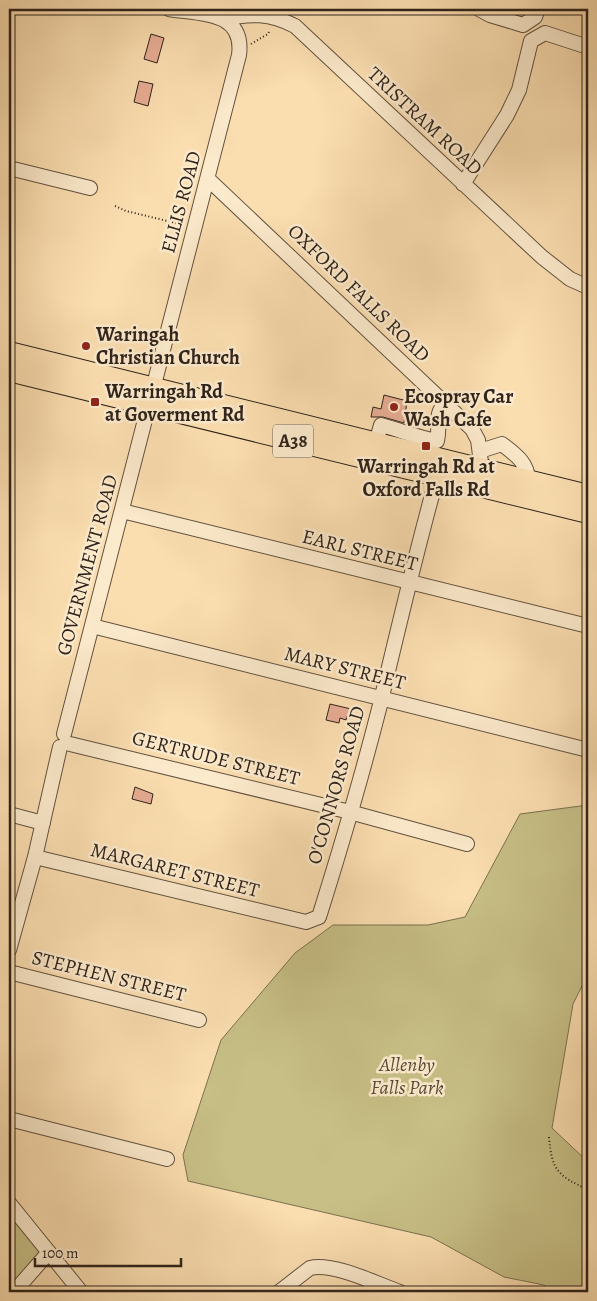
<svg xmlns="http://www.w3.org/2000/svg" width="597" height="1301" font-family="Alegreya,serif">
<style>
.green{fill:#c7bf86;stroke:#7b7150}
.building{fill:#e7ac93;stroke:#2f231b}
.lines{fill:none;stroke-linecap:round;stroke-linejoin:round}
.minor-casing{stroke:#625240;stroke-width:16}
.highway-casing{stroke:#2f231b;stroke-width:22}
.path{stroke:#2f231b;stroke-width:2;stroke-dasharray:1 2.5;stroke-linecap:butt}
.minor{stroke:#fceacc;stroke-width:14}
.highway{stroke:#fbdeb0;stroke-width:20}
.poi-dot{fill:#8f2418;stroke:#fceacc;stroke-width:2}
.labels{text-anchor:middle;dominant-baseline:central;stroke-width:5;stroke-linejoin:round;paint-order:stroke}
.shield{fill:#fceacc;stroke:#6c5f50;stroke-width:1}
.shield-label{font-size:19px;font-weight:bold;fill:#2f231b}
.street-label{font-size:20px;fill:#2f231b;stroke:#fceacc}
.poi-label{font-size:20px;font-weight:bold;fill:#2f231b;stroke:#fceacc;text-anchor:start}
.park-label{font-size:20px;font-style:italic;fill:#554a36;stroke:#fceacc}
</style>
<rect width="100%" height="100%" fill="#fbdeb0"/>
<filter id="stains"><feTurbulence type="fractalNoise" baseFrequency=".004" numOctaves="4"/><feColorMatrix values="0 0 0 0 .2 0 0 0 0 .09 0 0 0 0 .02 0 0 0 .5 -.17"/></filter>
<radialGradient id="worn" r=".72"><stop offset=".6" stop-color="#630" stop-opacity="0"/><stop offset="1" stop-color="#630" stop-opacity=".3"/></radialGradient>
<path class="green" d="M588,805v169l-15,30 -21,124 36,34v130h-37l-7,-7 -40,-8 -73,-40 -243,-56 -5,-26 38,-115 74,-87 38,-28h95l37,-8 55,-103z
M9,1215l32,39 -32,36z"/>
<path class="building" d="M151,34l13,4 -7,25 -13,-4z
M139,81l14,3 -5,22 -14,-4z
M384,395l23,6 -3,22 -21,-6h-12l2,-10 8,2z
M330,704l21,5 -2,8 -2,-1 -1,4 -6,-2 -1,5 -13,-3z
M135,787l18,7 -2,10 -19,-5z"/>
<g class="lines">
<g class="minor-casing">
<path id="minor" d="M479,9l11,6 33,10 12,-8 3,-8
M223,19c27,-6 47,-6 72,7l247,231 28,22 18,8
M9,168l81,20
M208,179l264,250 6,11 4,30
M463,184l44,-69 12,-25 12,-49 14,-8 43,14
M376,443l5,-18c19,5 37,13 56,16 4,-16 -4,-26 9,-38
M480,451l22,-7c13,10 26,19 26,36
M122,511l466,115
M92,626l496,124
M64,734l175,-679c6,-45 -41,-41 -70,-46
M70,744l276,67 121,33
M9,814l34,9
M35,857l271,65 13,-5c22,-70 43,-141 61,-212 18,-76 36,-153 57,-228
M9,950l26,-93 25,-110
M9,972l190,48
M9,1119l158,40
M9,1203l72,89
M14,1292l35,-40
M279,1292l31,-24c23,-6 67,16 90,24"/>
</g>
<g class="highway-casing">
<path id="highway" d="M9,352l579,143
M9,371l579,142"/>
</g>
<path class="path" d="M251,44l17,-10 2,-4
M115,206l11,5 58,14
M549,1137c3,35 9,38 39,53"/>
<use href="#minor" class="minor"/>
<use href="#highway" class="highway"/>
</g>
<g class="poi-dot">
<circle cx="86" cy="346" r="5"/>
<rect x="90" y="397" width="10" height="10" rx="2.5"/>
<circle cx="394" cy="407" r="5"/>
<rect x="421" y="441" width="10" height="10" rx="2.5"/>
</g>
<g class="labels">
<rect class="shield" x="273" y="424.5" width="40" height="33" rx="4"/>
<g class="shield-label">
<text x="293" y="441">A38</text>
</g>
<g class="street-label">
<text transform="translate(425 121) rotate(43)">TRISTRAM ROAD</text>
<text transform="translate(181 202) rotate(-75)">ELLIS ROAD</text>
<text transform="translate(359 293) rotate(44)">OXFORD FALLS ROAD</text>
<text transform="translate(360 550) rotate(14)">EARL STREET</text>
<text transform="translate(87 565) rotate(-75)">GOVERNMENT ROAD</text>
<text transform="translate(345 668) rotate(14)">MARY STREET</text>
<text transform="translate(216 758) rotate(14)">GERTRUDE STREET</text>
<text transform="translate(336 785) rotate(-74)">O'CONNORS ROAD</text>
<text transform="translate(175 870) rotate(14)">MARGARET STREET</text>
<text transform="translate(109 976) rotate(14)">STEPHEN STREET</text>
</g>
<g class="poi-label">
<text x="96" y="334">Waringah<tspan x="96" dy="23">Christian Church</tspan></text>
<text x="105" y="391">Warringah Rd<tspan x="105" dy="23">at Goverment Rd</tspan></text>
<text x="404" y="396">Ecospray Car<tspan x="404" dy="23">Wash Cafe</tspan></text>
<text x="426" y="466" text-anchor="middle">Warringah Rd at<tspan x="426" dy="23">Oxford Falls Rd</tspan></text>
</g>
<g class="park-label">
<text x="407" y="1064">Allenby<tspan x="407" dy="23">Falls Park</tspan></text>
</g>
</g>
<rect width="597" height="1301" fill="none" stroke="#fbdeb0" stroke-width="30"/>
<rect x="10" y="10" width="577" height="1281" fill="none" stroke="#2f231b" stroke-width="2.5"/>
<rect x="15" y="15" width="567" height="1271" fill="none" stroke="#2f231b"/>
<path d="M35 1258v8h146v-8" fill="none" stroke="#2f231b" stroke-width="2.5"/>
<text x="42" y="1258" font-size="15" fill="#2f231b" stroke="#fceacc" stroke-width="4" paint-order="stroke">100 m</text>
<rect width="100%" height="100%" filter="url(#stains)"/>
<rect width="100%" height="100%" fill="url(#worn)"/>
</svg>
